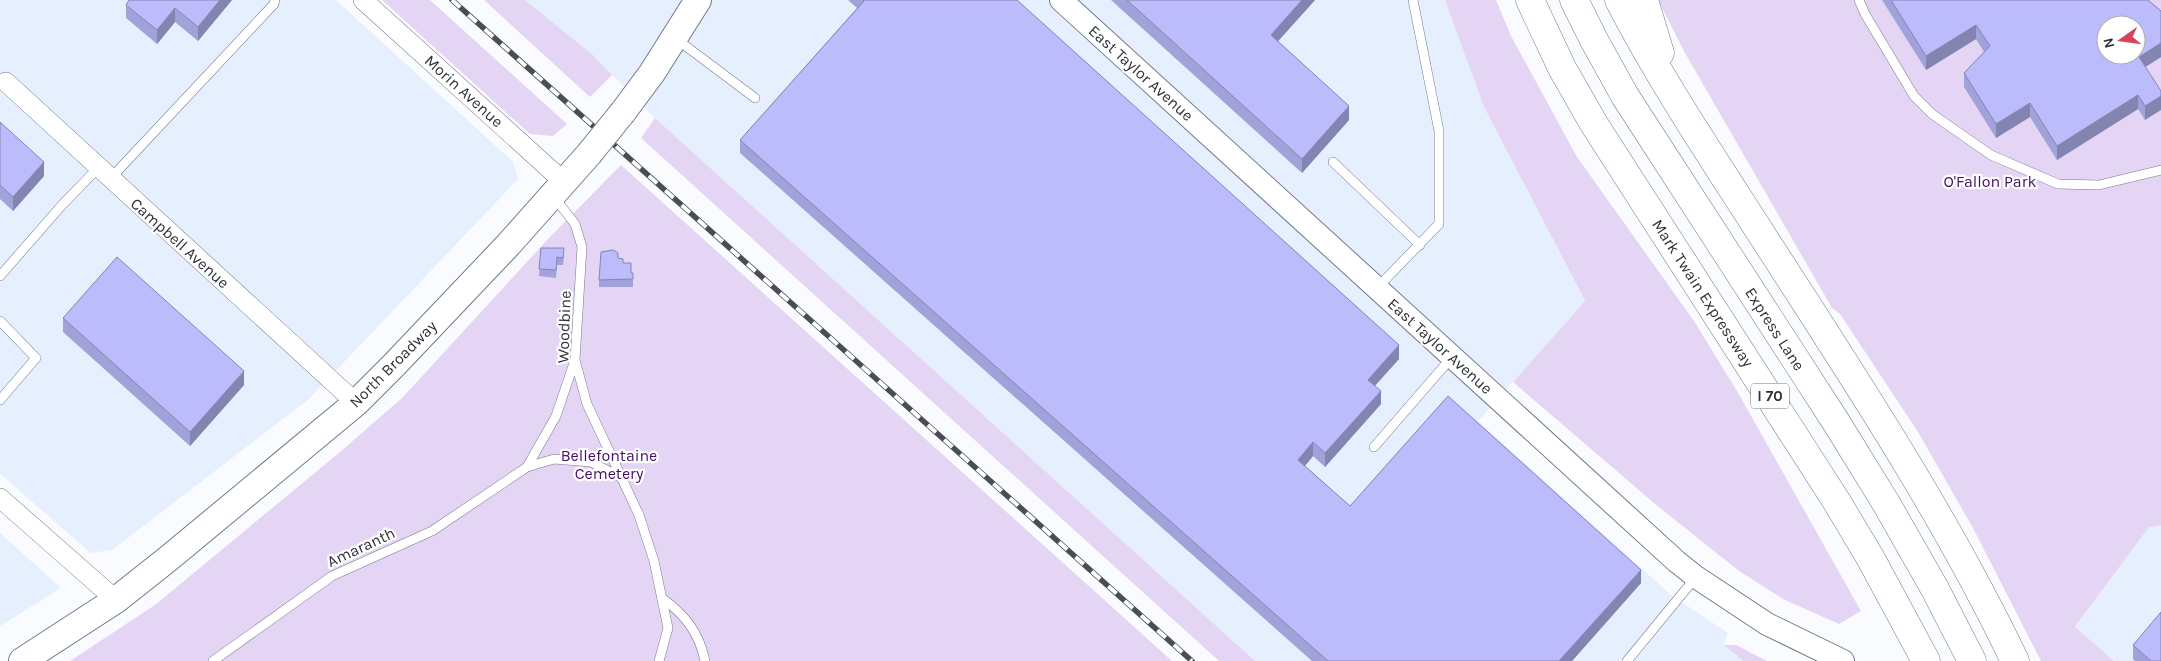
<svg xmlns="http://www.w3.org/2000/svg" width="2161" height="661" font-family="Karla,sans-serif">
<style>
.built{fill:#e6effd}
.green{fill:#e5d5f5;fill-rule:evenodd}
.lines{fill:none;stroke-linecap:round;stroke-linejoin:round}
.service-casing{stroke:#717a8a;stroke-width:10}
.minor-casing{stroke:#717a8a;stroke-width:20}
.tertiary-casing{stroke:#717a8a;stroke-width:24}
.secondary-casing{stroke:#717a8a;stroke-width:28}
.motorway-casing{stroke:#717a8a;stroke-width:29}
.service{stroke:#fff;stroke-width:9}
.minor{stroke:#fff;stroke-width:19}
.tertiary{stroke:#fff;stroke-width:22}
.secondary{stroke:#fff;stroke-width:26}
.motorway{stroke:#fff;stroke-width:28}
.rail-casing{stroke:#4a4e54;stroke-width:5.5}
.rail{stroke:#fff;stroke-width:4;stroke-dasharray:11;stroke-linecap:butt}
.secondary-bridge-casing{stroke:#717a8a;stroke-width:28;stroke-linecap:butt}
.secondary-bridge{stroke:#fff;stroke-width:26}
.wall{fill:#a2a2da}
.shaded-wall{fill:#8484b1}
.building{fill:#bcbcfd;stroke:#8484b1;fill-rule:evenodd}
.labels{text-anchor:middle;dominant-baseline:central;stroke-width:4.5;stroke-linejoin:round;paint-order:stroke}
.shield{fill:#fff;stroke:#6d7074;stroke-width:1}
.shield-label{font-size:15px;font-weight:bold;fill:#2e3238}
.street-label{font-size:16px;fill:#2e3238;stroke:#fff}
.park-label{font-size:16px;fill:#450e68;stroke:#fff}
</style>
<rect width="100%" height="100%" fill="#f9fbff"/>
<path class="built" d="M0,0h336l177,162 5,17 -209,220 -197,151 -21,3 -91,-79z
M525,0h920l39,107 101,195 -107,119 193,174 57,38 -4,12 19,16h-488l-600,-543 -62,-63z
M2161,510v151h-47l-39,-33z
M0,533l61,55 -61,38z"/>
<path class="green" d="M382,0h48l137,124 -14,12 -23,-2z
M484,0h41l68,55 19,20 -22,22z
M1445,0h51l15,36 66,121 117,164 43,70 124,220 -22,13 -56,-25 -44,-28 -85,-68 -141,-121 72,-81 -101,-194z
M1658,0h503v525l-12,2 -74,100 39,34h-73l-68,-133 -55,-96 -78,-118 -8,-6 -147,-255zM2106,25h30v30h-30z
M655,118l600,543h-36l-578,-523z
M621,165l551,496h-1102l85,-56 185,-153 62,-54 146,-159z
M1724,645h12l31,16h-24z"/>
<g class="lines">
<g class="service-casing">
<path id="service" d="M1859,0l6,14 49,82 18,18 59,41 67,29 41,1 62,-15
M675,38l80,60
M1333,162l87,83
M110,179l164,-175 1,-4
M554,197l21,27 7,23 -7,113 12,44 52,111 15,46 14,67 -9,33
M0,276l62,-71 36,-37
M1377,288l62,-64v-93l-26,-131
M0,321l36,37 -36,42
M1374,447l78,-90
M527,467l27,-8 37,3 31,16
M662,598c23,17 37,34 43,63
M213,661l119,-85 100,-45 95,-64 29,-51 19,-56
M1627,661l69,-84"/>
</g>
<g class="minor-casing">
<path id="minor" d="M363,0l201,182
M6,82l350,321
M0,498l116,102"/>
</g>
<g class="tertiary-casing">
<path id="tertiary" d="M1061,0l615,561 20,16 71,47 76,37"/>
</g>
<g class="secondary-casing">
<path id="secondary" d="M623,112l29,-39 46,-73
M22,661l94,-61 53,-42 187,-155 38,-38 114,-120 81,-91"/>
</g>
<g class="motorway-casing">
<path id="motorway" d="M1530,0l32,68 32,56 243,378 34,57 55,102
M1574,0l20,40 31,56 211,326 50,81 49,86 37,72
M1619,0c43,83 95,160 145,238 89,138 180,275 251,423
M1644,0l16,53"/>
</g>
<use href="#service" class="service"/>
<use href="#minor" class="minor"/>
<use href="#tertiary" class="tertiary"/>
<use href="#secondary" class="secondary"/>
<use href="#motorway" class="motorway"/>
<g class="rail-casing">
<path id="rail" d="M452,0l740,661"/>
</g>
<use href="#rail" class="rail"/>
<g class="secondary-bridge-casing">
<path id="secondary-bridge" d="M589,154l34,-42"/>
</g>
<use href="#secondary-bridge" class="secondary-bridge"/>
</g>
<path class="wall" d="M232,0l-34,41 -23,-19 -18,22 -31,-26v-13z
M848,0h169l382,359 -24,27 6,18 -56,63 -12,-11 -8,10 45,40 291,77 -69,78h-260l-572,-508v-13l117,-132z
M1111,0h204l-37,41 71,79 -47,53z
M1882,0h266l13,11v46l-16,10v53l-7,-11 -81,51 -27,-43 -34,21 -32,-51v-14l20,-21 -8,-13 -50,31z
M0,122l44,54 -31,35 -13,-12z
M541,248l23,8 -1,9h-6l-1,13 -17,-2z
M618,258l13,15h2v14h-34v-7z
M63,318l181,67 -54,61 -127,-114z
M2133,645l28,16h-26l-2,-2z"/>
<path class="shaded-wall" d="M220,0h12l-34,41v-14z
M1302,0h13l-44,49v-14z
M175,8v14l-18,22v-14z
M1976,25v14l-50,31v-14z
M2161,43v14l-22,14v-14z
M2138,95v14l-81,51v-14z
M2161,96v14l-16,10v-14z
M2030,103v14l-34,21v-14z
M1349,106v14l-47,53v-14z
M44,162v14l-31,35v-14z
M1399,345v14l-31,34v-13z
M244,371v14l-54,61v-14z
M1381,391v13l-56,63v-14z
M1313,442v14l-15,18v-14z
M1641,570v13l-69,78h-13z"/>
<path class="building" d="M129,0h91l-22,27 -23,-19 -18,22 -31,-25z
M863,0h154l382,345 -31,35 13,11 -56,62 -12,-11 -15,18 52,46 98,-110 193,174 -82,91h-231l-588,-521 124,-139z
M1127,0h175l-31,35 78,71 -47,53z
M1891,0h257l13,11v32l-22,14 22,34v5l-16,10 -7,-11 -81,51 -27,-43 -34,21 -32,-51 26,-27 -14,-21 -50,31zM2106,25h30v30h-30z
M0,122l44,40 -31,35 -13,-12z
M541,248h23l-1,10 -6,-1 -1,13 -17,-1z
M613,250l5,3v5l5,1v4h8v10h2v6l-34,1 2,-28z
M117,257l127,114 -54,61 -127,-114z
M2161,612v49h-10l-18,-16z"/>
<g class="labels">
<rect class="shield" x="1751" y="383.5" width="38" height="25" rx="4"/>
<g class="shield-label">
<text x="1770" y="396">I 70</text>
</g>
<g class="street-label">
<text transform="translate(1141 73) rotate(42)">East Taylor Avenue</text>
<text transform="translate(464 91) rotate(42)">Morin Avenue</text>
<text transform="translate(180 243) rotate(42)">Campbell Avenue</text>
<text transform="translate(1703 293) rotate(57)">Mark Twain Expressway</text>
<text transform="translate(564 327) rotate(-88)">Woodbine</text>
<text transform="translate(1775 329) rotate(57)">Express Lane</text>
<text transform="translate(1440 346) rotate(42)">East Taylor Avenue</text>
<text transform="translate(393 364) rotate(-45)">North Broadway</text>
<text transform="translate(361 547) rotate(-25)">Amaranth</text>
</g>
<g class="park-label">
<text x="1990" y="181">O'Fallon Park</text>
<text x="609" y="455">Bellefontaine<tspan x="609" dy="18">Cemetery</tspan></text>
</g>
</g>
<g transform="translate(2121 40) rotate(256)"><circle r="24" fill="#ffffff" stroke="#abadaf"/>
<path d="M0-4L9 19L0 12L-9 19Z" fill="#d5445b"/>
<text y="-8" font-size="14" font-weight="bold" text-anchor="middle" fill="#2e3238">N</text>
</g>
</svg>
